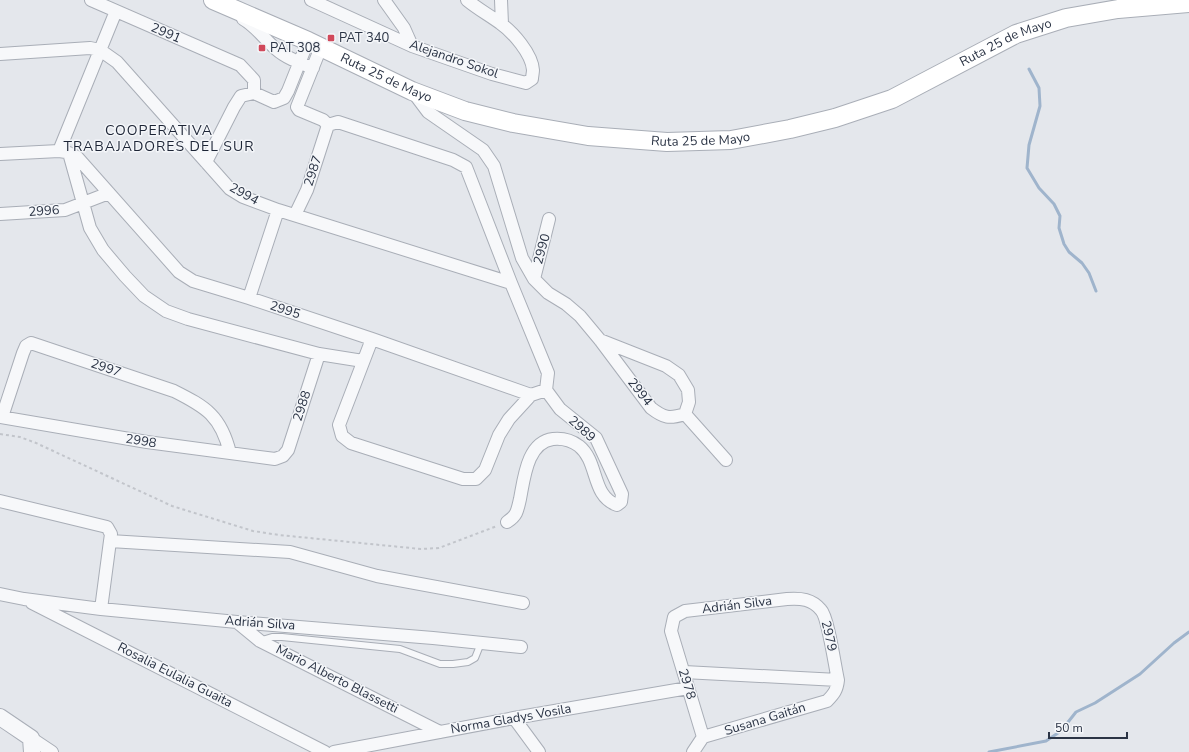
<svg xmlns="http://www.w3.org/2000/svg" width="1189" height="752" font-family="'Nunito Sans',sans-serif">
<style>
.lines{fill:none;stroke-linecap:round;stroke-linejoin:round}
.stream{stroke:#9fb4cc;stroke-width:3}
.service-casing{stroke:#a9aeb7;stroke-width:8}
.minor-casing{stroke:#a9aeb7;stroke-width:14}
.tertiary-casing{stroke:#a9aeb7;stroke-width:18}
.secondary-casing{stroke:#a9aeb7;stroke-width:20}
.path{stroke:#c2c5cb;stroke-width:2;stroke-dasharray:3 3;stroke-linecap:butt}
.service{stroke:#f7f8fa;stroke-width:6}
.minor{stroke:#f7f8fa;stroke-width:12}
.tertiary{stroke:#f7f8fa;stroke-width:16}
.secondary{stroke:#fff;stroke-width:18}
.poi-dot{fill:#d1495b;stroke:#f4f6f9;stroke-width:1.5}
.labels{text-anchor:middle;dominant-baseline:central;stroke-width:3;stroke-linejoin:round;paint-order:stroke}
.street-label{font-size:13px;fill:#2b3445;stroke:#f4f6f9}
.poi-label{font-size:13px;fill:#2b3445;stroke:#f4f6f9;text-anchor:start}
.neighbourhood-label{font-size:14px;letter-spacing:1px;fill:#1d2536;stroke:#f4f6f9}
</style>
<rect width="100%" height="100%" fill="#e4e7ec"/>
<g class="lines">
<path class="stream" d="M1029,69l10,19 1,18 -11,39 -2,23 12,20 15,16 6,12 -1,12 5,16 5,8 13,11 7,10 7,18
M989,752l57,-11 15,-10 15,-19 19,-9 45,-29 34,-31 15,-11"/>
<g class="service-casing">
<path id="service" d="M262,640l10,-3h10l118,12 40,15h13l15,-2 7,-4 6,-15"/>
</g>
<g class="minor-casing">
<path id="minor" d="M91,0l149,65 14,15v13
M311,0l101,46 80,28 34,9 6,-4c0,-3 1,-6 1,-9 -1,-16 -20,-38 -33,-47 -11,-8 -22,-14 -33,-23
M384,0l20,28 8,18
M501,0l1,24
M243,19c14,8 21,20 33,30 10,9 24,14 37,19
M321,47l-24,60 2,3 24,10 5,5
M0,54l90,-6 10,2 17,12 113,127 13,8 35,13 233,73
M413,92l15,20 55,38 11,16 28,92 12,21 14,14 18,11 14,12 20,24 51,68c13,10 18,11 34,6l4,-12 -1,-12 -9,-15 -13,-9 -66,-26
M328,125l10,-3 115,38 13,7 45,116 37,90 -2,17 14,19 36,29 26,56 -1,8 -4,3c-26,-9 -18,-43 -38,-59 -8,-6 -16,-8 -26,-7 -26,3 -29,40 -33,60 -1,4 -2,10 -4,14 -2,4 -6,7 -9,9
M59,151l57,-140
M69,153l21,75 13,22 22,26 19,20 22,15 22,8 131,35 44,7
M0,154l59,-3 7,1 11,5 102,115 14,9 56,17 123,41 159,56 15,-5
M206,162l28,-55 7,-11 13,-3 20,9 10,-4 4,-7 20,-50
M0,214l65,-4 44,-17
M295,215l12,-25 21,-65
M534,279l15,-60
M249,298l29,-88
M372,339l-33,86 3,11 9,7 112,36h13l9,-9 14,-35 10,-16 22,-24
M685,414l41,46
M0,417l147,25 128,17 8,-3 5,-6 31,-96
M2,417l21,-64 3,-7 5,-3 143,48c32,16 47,25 56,62
M0,501l107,26 4,7 -1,7
M0,594l24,5 77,10 136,13 196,16 88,9
M32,603l293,149
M101,609l9,-68 180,11 87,24 146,27
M237,622l23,19 180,91
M684,672l154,8
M514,718l25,34
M31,738l21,14
M334,752l180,-34 174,-30
M693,752l10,-15 124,-36c7,-7 10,-11 11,-21 -3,-13 -10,-63 -17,-70 -9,-11 -20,-12 -34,-11l-102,12 -11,6 -3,14 32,106"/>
</g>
<g class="tertiary-casing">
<path id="tertiary" d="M0,717l31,21 1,14"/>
</g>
<g class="secondary-casing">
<g id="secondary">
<path id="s1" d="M213,0l95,41 104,50 53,20 48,12 75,13 79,6 64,-2 59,-11 45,-11 57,-19 124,-65 50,-16 52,-9 71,-6"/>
</g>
</g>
<path class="path" d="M0,434l20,3 16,6 136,63 81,25 26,4 142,14 18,-1 58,-22"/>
<use href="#service" class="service"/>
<use href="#minor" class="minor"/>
<use href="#tertiary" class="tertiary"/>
<use href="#secondary" class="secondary"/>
</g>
<g class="poi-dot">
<rect x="327" y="34" width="8" height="8" rx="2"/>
<rect x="258" y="44" width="8" height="8" rx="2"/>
</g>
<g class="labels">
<g class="street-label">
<text transform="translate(166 33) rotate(23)">2991</text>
<text stroke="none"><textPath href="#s1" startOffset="838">Ruta 25 de Mayo</textPath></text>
<text transform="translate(454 59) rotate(19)">Alejandro Sokol</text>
<text stroke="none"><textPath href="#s1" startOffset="190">Ruta 25 de Mayo</textPath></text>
<text stroke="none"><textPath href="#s1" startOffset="514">Ruta 25 de Mayo</textPath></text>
<text transform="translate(313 171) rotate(-72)">2987</text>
<text transform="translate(244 194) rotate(29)">2994</text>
<text transform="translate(44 211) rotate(-4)">2996</text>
<text transform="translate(542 249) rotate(-75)">2990</text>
<text transform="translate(285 310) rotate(18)">2995</text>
<text transform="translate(106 368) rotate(19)">2997</text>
<text transform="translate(640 392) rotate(52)">2994</text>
<text transform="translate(302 406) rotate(-72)">2988</text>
<text transform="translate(582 429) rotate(42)">2989</text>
<text transform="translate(141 441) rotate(9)">2998</text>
<text transform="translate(737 605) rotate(-7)">Adrián Silva</text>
<text transform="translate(260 623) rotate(4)">Adrián Silva</text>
<text transform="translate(829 636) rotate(77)">2979</text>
<text transform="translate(175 675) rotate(27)">Rosalia Eulalia Guaita</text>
<text transform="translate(337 679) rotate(27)">Mario Alberto Blassetti</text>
<text transform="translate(687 684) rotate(73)">2978</text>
<text transform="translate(511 719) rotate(-10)">Norma Gladys Vosila</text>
<text transform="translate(765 719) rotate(-17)">Susana Gaitán</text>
</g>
<g class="poi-label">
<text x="339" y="38">PAT 340</text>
<text x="270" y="48">PAT 308</text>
</g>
<g class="neighbourhood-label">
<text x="159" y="130">COOPERATIVA<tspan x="159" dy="16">TRABAJADORES DEL SUR</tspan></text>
</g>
</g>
<path d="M1049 732v6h78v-6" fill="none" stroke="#2b3445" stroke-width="2"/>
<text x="1055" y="732" font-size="12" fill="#2b3445" stroke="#f4f6f9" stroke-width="3" paint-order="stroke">50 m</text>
</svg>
